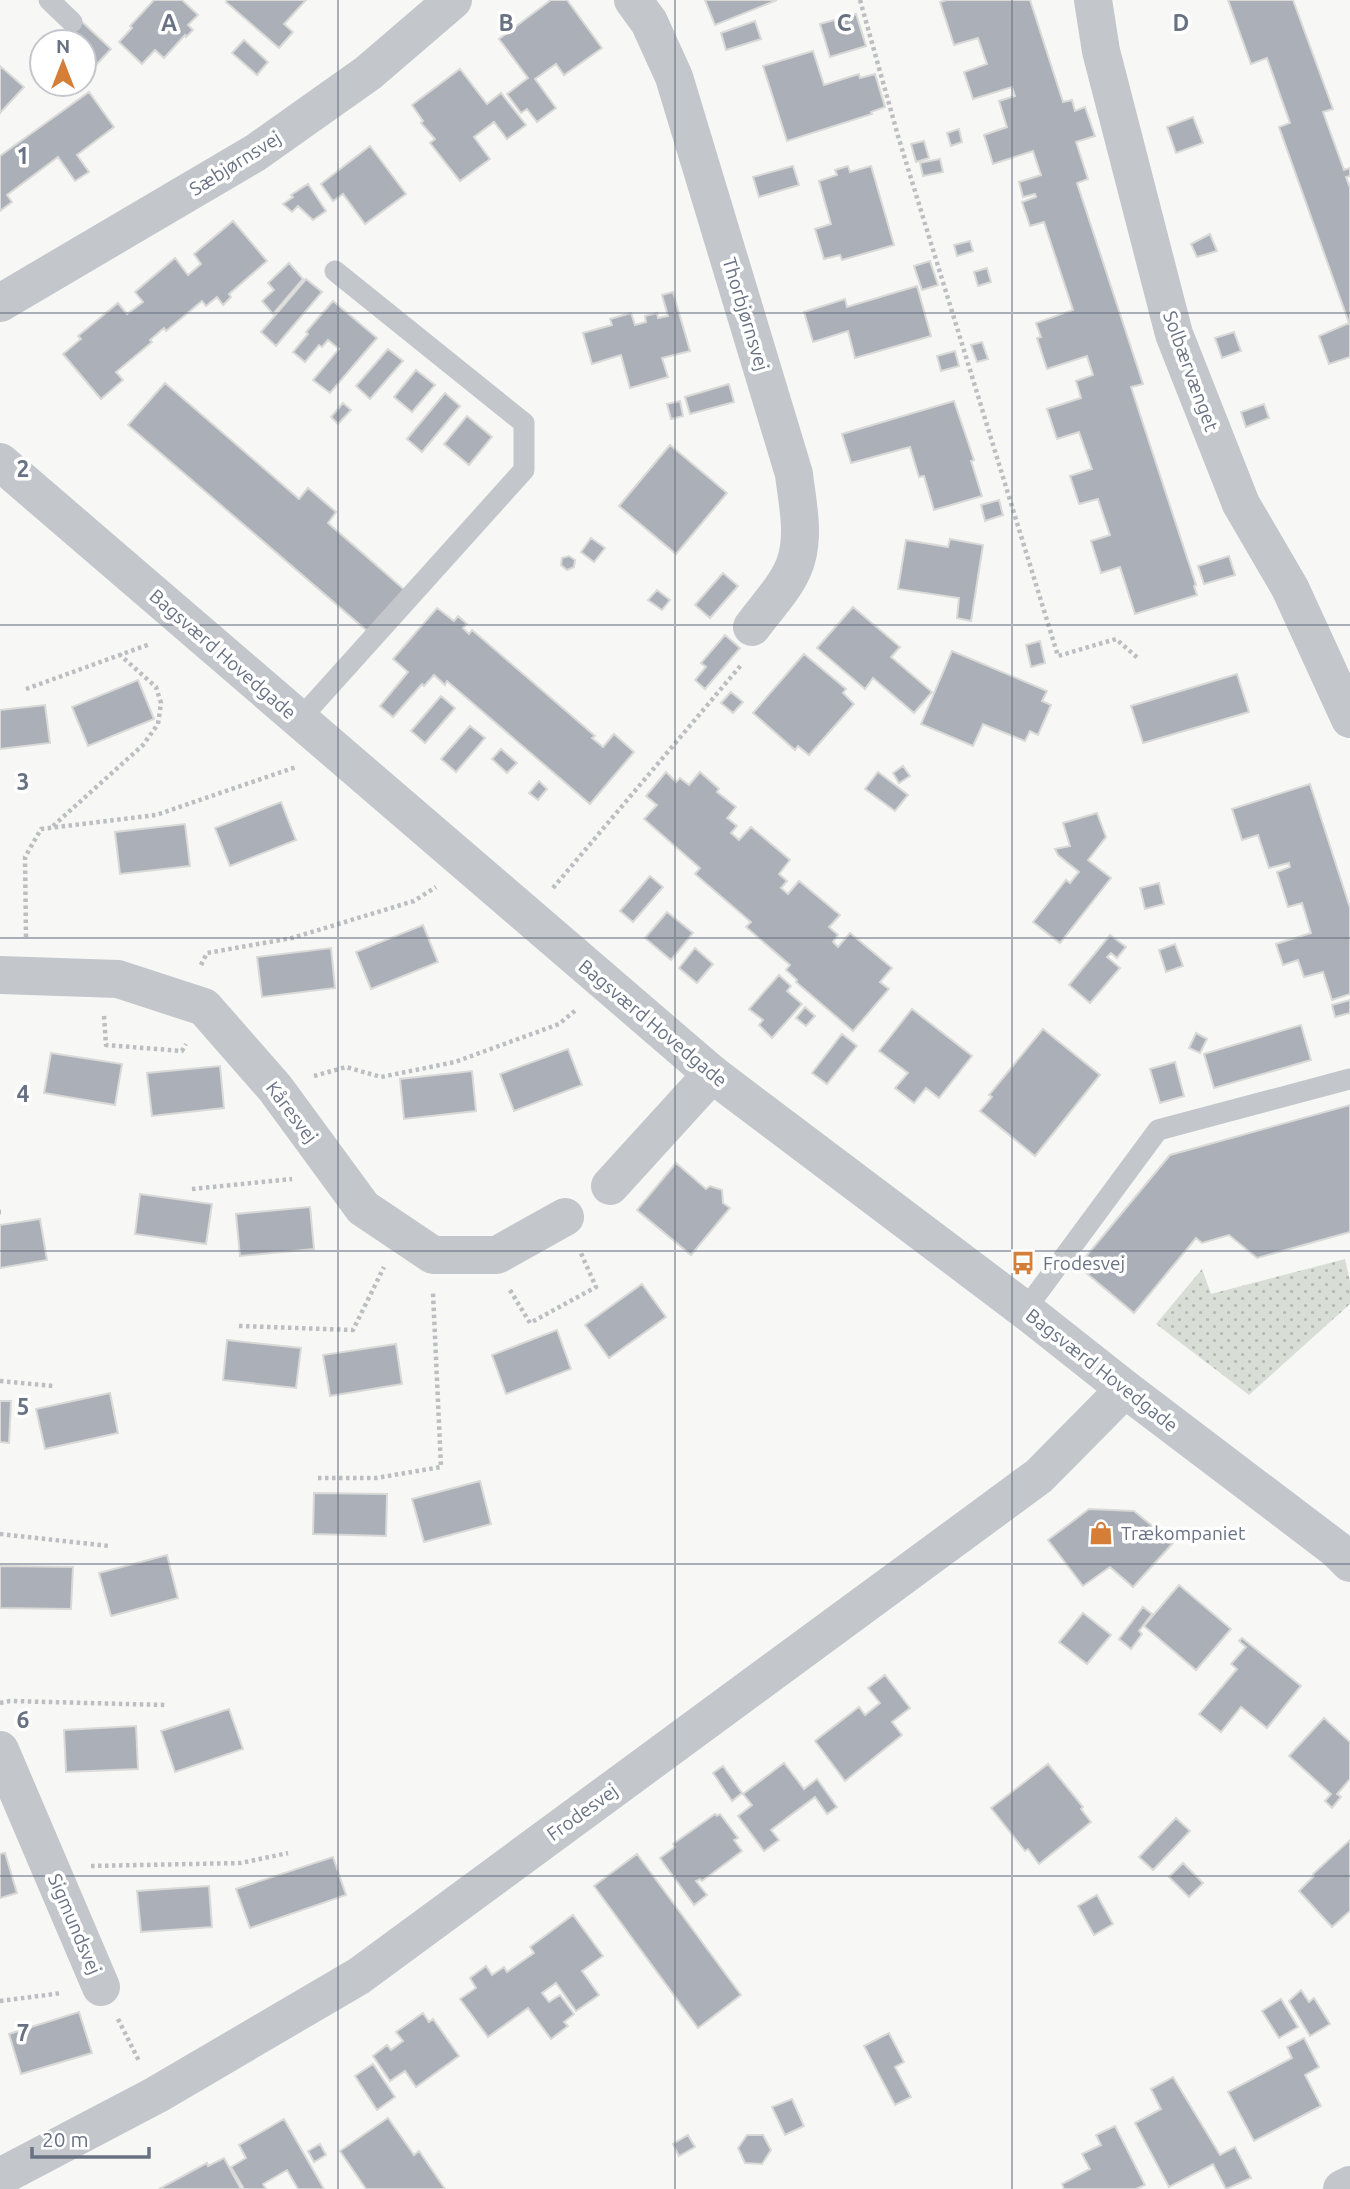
<svg xmlns="http://www.w3.org/2000/svg" width="1350" height="2189" font-family="Ubuntu,sans-serif">
<style>
.grass{fill:url(#grass-dots)}
.building{fill:#abafb7;stroke:#d9d9d7;stroke-width:2}
.lines{fill:none;stroke-linecap:round;stroke-linejoin:round}
.path{stroke:#bdbec1;stroke-width:4.5;stroke-dasharray:3.5 3.5;stroke-linecap:butt}
.service{stroke:#c3c6ca;stroke-width:21}
.minor{stroke:#c3c6ca;stroke-width:38}
.tertiary{stroke:#c3c6ca;stroke-width:38}
.grid{fill:none;stroke:#697283;stroke-width:2;stroke-opacity:0.55}
.labels{text-anchor:middle;dominant-baseline:central;stroke-width:7;stroke-linejoin:round;paint-order:stroke}
.street-label{font-size:19px;fill:#697283;stroke:#fff}
.poi-label{font-size:19px;fill:#697283;stroke:#fff;text-anchor:start}
.grid-label{font-size:23px;text-anchor:middle;font-weight:bold;fill:#697283;stroke:#fff;stroke-width:7;stroke-linejoin:round;paint-order:stroke}
</style>
<defs>
<pattern id="grass-dots" width="8" height="8" patternUnits="userSpaceOnUse" patternTransform="scale(1.75)"><rect width="8" height="8" fill="#d8ded6"/><path d="M2 2h.1M6 6h.1" fill="none" stroke="#b3b8b3" stroke-width="1.8" stroke-linecap="round"/></pattern>
</defs>
<rect width="100%" height="100%" fill="#f7f7f5"/>
<path class="grass" d="M1345,1259l5,22v23l-101,91 -93,-71 46,-55 9,25z"/>
<path class="building" d="M154,0h28l16,15 -10,10 5,5 -7,7 -1,-2 -21,23 -9,-8 -13,14 -23,-22 13,-14 -2,-2z
M227,0h79l-22,24 9,8 -14,16 -53,-46z
M551,0h16l35,48 -38,27 -8,-11 -21,15 21,29 -19,14 -10,-13 -6,4 -14,-19 21,-16 -29,-39z
M705,0h72l-62,25z
M947,0h83l33,102 9,-2 3,11 10,-4 10,29 -19,6 12,37 -11,4 66,201 -12,3 65,198 -2,1 3,9 -62,19 -15,-47 -19,6 -10,-32 19,-6 -12,-36 -19,5 -9,-28 22,-7 -13,-37 -22,7 -10,-30 34,-11 -5,-17 17,-6 -6,-19 -40,13 -10,-31 4,-1 -5,-14 37,-13 -29,-88 -14,4 -8,-24 14,-5 -1,-3 -12,3 -4,-15 22,-7 -8,-24 -40,13 -9,-29 23,-8 -8,-26 16,-5 -3,-9 -39,12 -9,-27 23,-8 -9,-26 -24,7 -14,-43z
M1228,0h65l40,109 -10,3 21,58 6,-2v8l-4,1 4,11v169l-21,7 -10,-28 30,-13 -70,-196 11,-4 -23,-65 -16,6z
M856,14l10,32 -36,11 -10,-33z
M79,19l32,30 -15,16 -3,-3 -9,9v-29h-13l-7,-7z
M755,21l6,18 -35,11 -5,-17z
M244,40l24,22 -11,13 -25,-22z
M813,51l11,34 35,-11 1,4 15,-4 10,33 -14,5 1,2 -85,27 -24,-75z
M0,66l24,21 -24,26z
M460,69l27,35 14,-11 25,32 -19,14 -13,-17 -20,15 16,22 -30,22 -30,-38 5,-4 -14,-16 2,-2 -11,-16z
M89,92l25,35 -37,28 12,17 -14,9 -17,-24 -51,38 5,7 -12,9v-55z
M1193,117l10,26 -27,10 -9,-26z
M959,129l3,13 -11,4 -4,-13z
M924,141l5,17 -13,4 -5,-18z
M370,146l36,48 -41,30 -22,-30 -10,7 -12,-17z
M940,159l3,13 -20,4 -3,-13z
M793,166l6,19 -40,12 -6,-20z
M848,166l2,6 21,-6 23,79 -52,15 -2,-5 -16,4 -9,-30 16,-5 -12,-43 18,-6 -2,-5z
M308,184l18,27 -13,9 -15,-14 -6,6 -9,-8 10,-7 -2,-2z
M233,221l34,40 -38,33 2,3 -8,8 -6,-8 -11,9 -4,-5 -36,30 -2,-3 -14,12 2,2 -36,30 7,8 -22,19 -38,-45 18,-15 -3,-3 40,-33 9,11 16,-12 -8,-10 40,-34 13,17 13,-11 -7,-10z
M1210,234l7,17 -20,6 -6,-13z
M970,241l3,10 -16,5 -3,-11z
M930,261l8,24 -16,5 -8,-24z
M289,263l14,16 -30,35 -11,-13 12,-11 -6,-7z
M987,268l4,14 -13,4 -4,-14z
M306,279l16,13 -46,54 -15,-14z
M917,286l14,50 -76,22 -7,-27 -35,11 -9,-30 41,-13 2,8z
M673,292l17,59 -28,7 6,19 -38,11 -9,-33 -29,9 -9,-31 29,-8 -2,-6 21,-6 4,12 11,-3 -1,-6 12,-3 1,5 10,-2 -6,-21z
M333,301l44,37 -47,55 -17,-13 26,-31 -11,-9 -6,7 -3,-2 -14,17 -12,-10 15,-18 -2,-2z
M1234,332l7,19 -19,7 -7,-20z
M982,342l6,17 -11,3 -6,-17z
M388,349l15,12 -33,38 -14,-13z
M955,351l4,15 -18,5 -4,-15z
M416,370l19,15 -23,27 -18,-15z
M165,383l134,116 9,-11 28,24 -8,11 80,70 -36,42 -244,-210z
M729,384l5,18 -44,12 -5,-17z
M445,393l15,13 -38,46 -15,-13z
M680,401l3,15 -12,3 -4,-15z
M954,401l20,59 -3,1 11,35 -48,14 -10,-34 -5,1 -9,-30 -59,16 -9,-29z
M343,403l8,7 -13,14 -7,-7z
M1264,404l5,14 -23,9 -5,-15z
M467,416l25,21 -23,28 -25,-21z
M670,445l57,48 -51,61 -57,-48z
M999,500l4,15 -18,6 -4,-16z
M591,538l14,10 -11,14 -13,-10z
M950,539l33,6 -12,76 -14,-3 2,-20 -61,-9 8,-49 42,7z
M569,556l6,4 -1,7 -7,3 -6,-5 1,-7z
M1229,556l6,19 -31,9 -6,-18z
M723,573l15,13 -28,32 -15,-13z
M657,590l13,10 -8,10 -14,-10z
M853,607l47,40 -9,10 41,35 -18,21 -41,-35 -8,11 -48,-41z
M437,608l17,13 4,-5 9,8 -4,4 6,6 3,-4 123,106 -3,2 11,9 11,-13 20,18 -44,52 -143,-123 -2,4 -11,-10 -10,11 -2,-2 -29,33 -13,-11 28,-34 -15,-13z
M725,635l15,13 -35,41 -10,-9 11,-13 -5,-4z
M1040,641l5,22 -14,4 -5,-22z
M952,651l95,40 -5,10 9,4 -13,30 -8,-4 -5,10 -42,-17 -10,22 -52,-22z
M804,654l42,35 -3,4 11,11 -45,51 -11,-9 -3,4 -42,-37z
M1237,674l12,38 -106,31 -12,-37z
M138,680l16,39 -66,27 -16,-39z
M731,692l12,10 -10,11 -12,-10z
M441,696l14,12 -30,35 -14,-12z
M45,705l5,38 -50,6v-39z
M470,726l15,12 -29,34 -15,-13z
M501,749l16,14 -10,10 -15,-14z
M903,766l7,10 -11,7 -6,-10z
M666,772l10,10 4,-4 9,7 11,-13 19,17 -2,3 19,15 -9,11 10,8 -6,7 8,7 12,-13 39,33 -11,14 8,7 -6,7 7,6 11,-13 41,34 -11,12 9,8 -5,7 5,5 12,-14 42,35 -12,14 9,7 -36,42 -57,-49 1,-2 -11,-10 4,-5 -44,-38 5,-5 -56,-48 5,-6 -56,-49 13,-14 -11,-9z
M878,772l30,23 -13,16 -30,-22z
M539,781l8,8 -9,11 -9,-7z
M1310,784l40,124v86l-18,6 -9,-28 -19,5 -6,-17 -15,5 -7,-21 35,-11 -9,-30 -14,4 -11,-35 13,-5 -1,-4 -20,5 -11,-33 -16,5 -10,-31z
M281,802l15,38 -66,26 -15,-38z
M1097,813l9,24 -18,23 23,18 -51,65 -27,-21 33,-42 4,3 9,-11 -21,-17 -3,-6 15,-3 -7,-23z
M185,824l5,42 -70,8 -5,-42z
M650,876l13,11 -30,35 -13,-11z
M1159,883l5,21 -19,5 -5,-21z
M667,912l26,21 -22,27 -26,-22z
M423,925l15,37 -67,27 -15,-37z
M1110,935l16,12 -9,11 -6,-5 -4,4 13,11 -30,35 -21,-18z
M1175,944l8,22 -17,6 -7,-22z
M331,948l4,40 -73,9 -5,-40z
M695,948l18,16 -16,19 -18,-15z
M779,975l12,11 -4,5 15,13 -30,34 -13,-13 4,-5 -14,-11z
M1350,1000v13l-15,4 -3,-12z
M805,1007l10,9 -9,10 -10,-8z
M912,1009l60,47 -33,42 -13,-10 -12,15 -19,-15 13,-15 -29,-22z
M1301,1025l10,35 -97,28 -10,-34z
M1043,1029l57,46 -65,81 -55,-45 12,-14 -3,-2z
M1196,1033l11,6 -7,14 -11,-5z
M842,1034l15,12 -30,38 -15,-11z
M568,1049l14,36 -68,26 -14,-37z
M51,1053l71,11 -7,41 -71,-12z
M1175,1062l9,34 -24,7 -10,-34z
M220,1066l4,42 -72,8 -5,-43z
M472,1071l4,40 -72,8 -4,-40z
M1350,1105v127l-93,26 -28,-23 -27,8 -6,-5 -62,75 -56,-47 92,-111z
M676,1163l30,26 4,-3 12,4 1,13 7,5 -39,47 -54,-45z
M140,1194l72,10 -6,40 -71,-10z
M310,1207l4,42 -74,7 -4,-42z
M40,1219l7,41 -47,8v-43z
M642,1284l24,33 -57,41 -24,-33z
M557,1330l14,39 -65,25 -14,-39z
M227,1340l74,8 -5,40 -73,-8z
M396,1344l6,40 -72,12 -7,-41z
M110,1393l8,40 -73,16 -9,-40z
M0,1401h11l-2,42 -9,-1z
M480,1481l11,43 -67,18 -12,-43z
M314,1493l73,1 -1,42 -73,-2z
M1089,1509l45,2 39,32 -40,44 -23,-20 -27,19 -35,-46z
M167,1555l11,43 -67,18 -12,-43z
M0,1566l73,1 -2,42 -71,-1z
M1179,1585l52,44 -35,41 -52,-44z
M1143,1607l9,7 -13,17 3,3 -11,15 -12,-10z
M1083,1613l28,22 -24,29 -28,-22z
M1242,1638l59,48 -34,42 -26,-21 -20,25 -22,-18 38,-45 -6,-5 15,-17 -7,-6z
M885,1675l25,33 -18,14 10,13 -57,46 -30,-40 44,-34 6,8 15,-12 -12,-15z
M229,1709l14,40 -68,23 -14,-41z
M1324,1718l26,24v37l-13,15 4,3 -9,11 -7,-7 6,-7 -42,-38z
M136,1726l2,43 -72,3 -2,-42z
M784,1763l20,26 13,-10 20,28 -10,7 -12,-17 -44,33 8,10 -15,11 -26,-35 14,-11 -9,-11z
M1048,1764l35,43 -2,2 10,13 -52,42 -11,-15 -3,2 -34,-43z
M723,1766l19,27 -10,8 -19,-28z
M715,1814l2,2 3,-2 18,24 -4,2 8,11 -40,30 -2,-2 -4,2 11,14 -13,10 -34,-47 15,-11 -2,-3z
M1176,1818l14,13 -37,39 -14,-13z
M1350,1840v71l-18,16 -33,-36 15,-15 -1,-2z
M5,1853l12,40 -17,5v-44z
M637,1854l104,141 -43,33 -104,-142z
M333,1857l13,38 -96,33 -14,-39z
M1183,1863l20,20 -14,14 -20,-20z
M209,1886l3,41 -71,5 -4,-41z
M1097,1895l16,29 -19,11 -16,-29z
M573,1915l30,41 -21,15 17,24 -23,16 -20,-28 -14,10 7,9 11,-7 14,19 -10,8 4,4 -17,13 -23,-31 -40,29 -28,-38 16,-11 -6,-10 16,-12 6,9 12,-8 3,5 27,-19 -4,-6z
M1301,1990l8,12 5,-4 16,26 -20,12 -21,-35z
M1281,1999l17,28 -19,11 -17,-27z
M79,2012l13,41 -71,21 -12,-40z
M423,2013l6,9 4,-3 26,37 -43,31 -11,-16 -15,10 -17,-25 14,-11 4,5 12,-9 -7,-9z
M889,2033l15,29 -9,5 16,30 -16,8 -31,-59z
M1304,2038l15,29 -14,8 16,31 -67,35 -26,-49 64,-34 -5,-11z
M373,2064l22,33 -18,13 -22,-34z
M1173,2077l47,78 15,-8 16,31 -25,11 -13,-25 -44,23 -34,-64 26,-14 -10,-20z
M792,2099l12,27 -19,9 -13,-28z
M388,2118l26,37 5,-4 26,38h-79l-26,-38z
M284,2119l40,70h-26l-11,-19 -24,14 3,5h-22l-13,-22 15,-9 -7,-13z
M1115,2126l30,59 -9,4h-72l-2,-5 28,-15 -8,-15 19,-9 -5,-10z
M688,2135l7,12 -16,9 -6,-12z
M747,2135h16l8,15 -9,14 -17,-1 -7,-15z
M320,2144l6,11 -12,7 -6,-11z
M224,2158l17,31h-82l48,-26 1,3z"/>
<g class="lines">
<path class="path" d="M860,0l38,136 160,520 58,-17 23,20
M26,689l124,-45
M53,826l90,-81 15,-21 3,-21 -5,-16 -36,-32
M553,888l189,-224
M26,937l-1,-80 16,-28 115,-14 140,-48
M201,965l6,-12 85,-15 122,-37 22,-14
M104,1016l2,29 76,6 4,-7
M314,1076l32,-9 35,10 74,-15 104,-38 17,-14
M192,1189l100,-10
M0,1212h1
M510,1290l20,33 66,-36 -16,-36
M239,1326l114,4 31,-63
M0,1381l53,5
M318,1478h58l65,-11 -8,-174
M0,1534l109,12
M0,1703l10,-2 156,4
M91,1866l150,-3 47,-10
M0,2001l62,-8
M118,2019l21,42"/>
<path class="service" d="M49,0l23,22
M299,720l225,-250v-47l-189,-152
M1025,1310l133,-180 192,-51"/>
<path class="minor" d="M633,0l16,22 25,55 120,397c3,27 10,56 3,83 -6,26 -30,49 -45,70
M1093,0l8,51 73,283 67,170 49,84 60,131
M0,303l255,-150 113,-80 85,-73
M0,975l118,4 86,28 71,81 88,120 70,47h64l68,-38
M610,1186l102,-112
M0,1750l101,237
M0,2177l156,-82 203,-119 680,-500 86,-87
M1342,2189l8,-4"/>
<path class="tertiary" d="M0,462l712,612 313,236 100,79 211,160 14,14"/>
</g>
<path class="grid" d="M338,0v2189M675,0v2189M1012,0v2189M0,313h1350M0,625h1350M0,938h1350M0,1251h1350M0,1564h1350M0,1876h1350"/>
<defs>
<g id="bus-bare" transform="scale(1.89)"><path d="M-5-6H5V4H4V6H2V4H-2V6H-4V4H-5ZM-3.5-4V0h7V-4ZM-3.5 1.2v1.5H-2V1.2ZM2 1.2v1.5H3.5V1.2Z" fill="#d47e38" stroke="#fff" stroke-width="2.5" paint-order="stroke"/></g>
<g id="shop-bare" transform="scale(1.89)"><path d="M-5-2.5h2.3a2.7 3.5 0 0 1 5.4 0H5L5.5 6h-11ZM-1.5-2.5h3a1.5 2.3 0 0 0-3 0Z" fill="#d47e38" stroke="#fff" stroke-width="2.5" paint-order="stroke"/></g>
</defs>
<g fill-rule="evenodd">
<use href="#bus-bare" x="1023" y="1263"/>
<use href="#shop-bare" x="1101" y="1533"/>
</g>
<g class="labels">
<g class="street-label">
<text transform="translate(235 163) rotate(-32)">Sæbjørnsvej</text>
<text transform="translate(746 314) rotate(73)">Thorbjørnsvej</text>
<text transform="translate(1191 371) rotate(70)">Solbærvænget</text>
<text transform="translate(223 654) rotate(41)">Bagsværd Hovedgade</text>
<text transform="translate(653 1023) rotate(40)">Bagsværd Hovedgade</text>
<text transform="translate(292 1112) rotate(53)">Kåresvej</text>
<text transform="translate(1102 1370) rotate(38)">Bagsværd Hovedgade</text>
<text transform="translate(582 1812) rotate(-36)">Frodesvej</text>
<text transform="translate(75 1924) rotate(67)">Sigmundsvej</text>
</g>
<g class="poi-label">
<text x="1043" y="1263">Frodesvej</text>
<text x="1121" y="1533">Trækompaniet</text>
</g>
</g>
<g class="grid-label">
<text x="169" y="31">A</text>
<text x="506" y="31">B</text>
<text x="844" y="31">C</text>
<text x="1181" y="31">D</text>
<text x="23" y="164">1</text>
<text x="23" y="477">2</text>
<text x="23" y="790">3</text>
<text x="23" y="1102">4</text>
<text x="23" y="1415">5</text>
<text x="23" y="1728">6</text>
<text x="23" y="2041">7</text>
</g>
<g transform="translate(63 63)"><circle r="33" fill="#ffffff" stroke="#c3c7cd" stroke-width="2"/>
<path d="M0-5L12 26L0 18L-12 26Z" fill="#d47e38"/>
<text y="-10" font-size="19" font-weight="bold" text-anchor="middle" fill="#697283">N</text>
</g>
<path d="M32 2147v10h117v-10" fill="none" stroke="#697283" stroke-width="3.5"/>
<text x="42" y="2147" font-size="21" fill="#697283" stroke="#ffffff" stroke-width="5" paint-order="stroke">20 m</text>
</svg>
